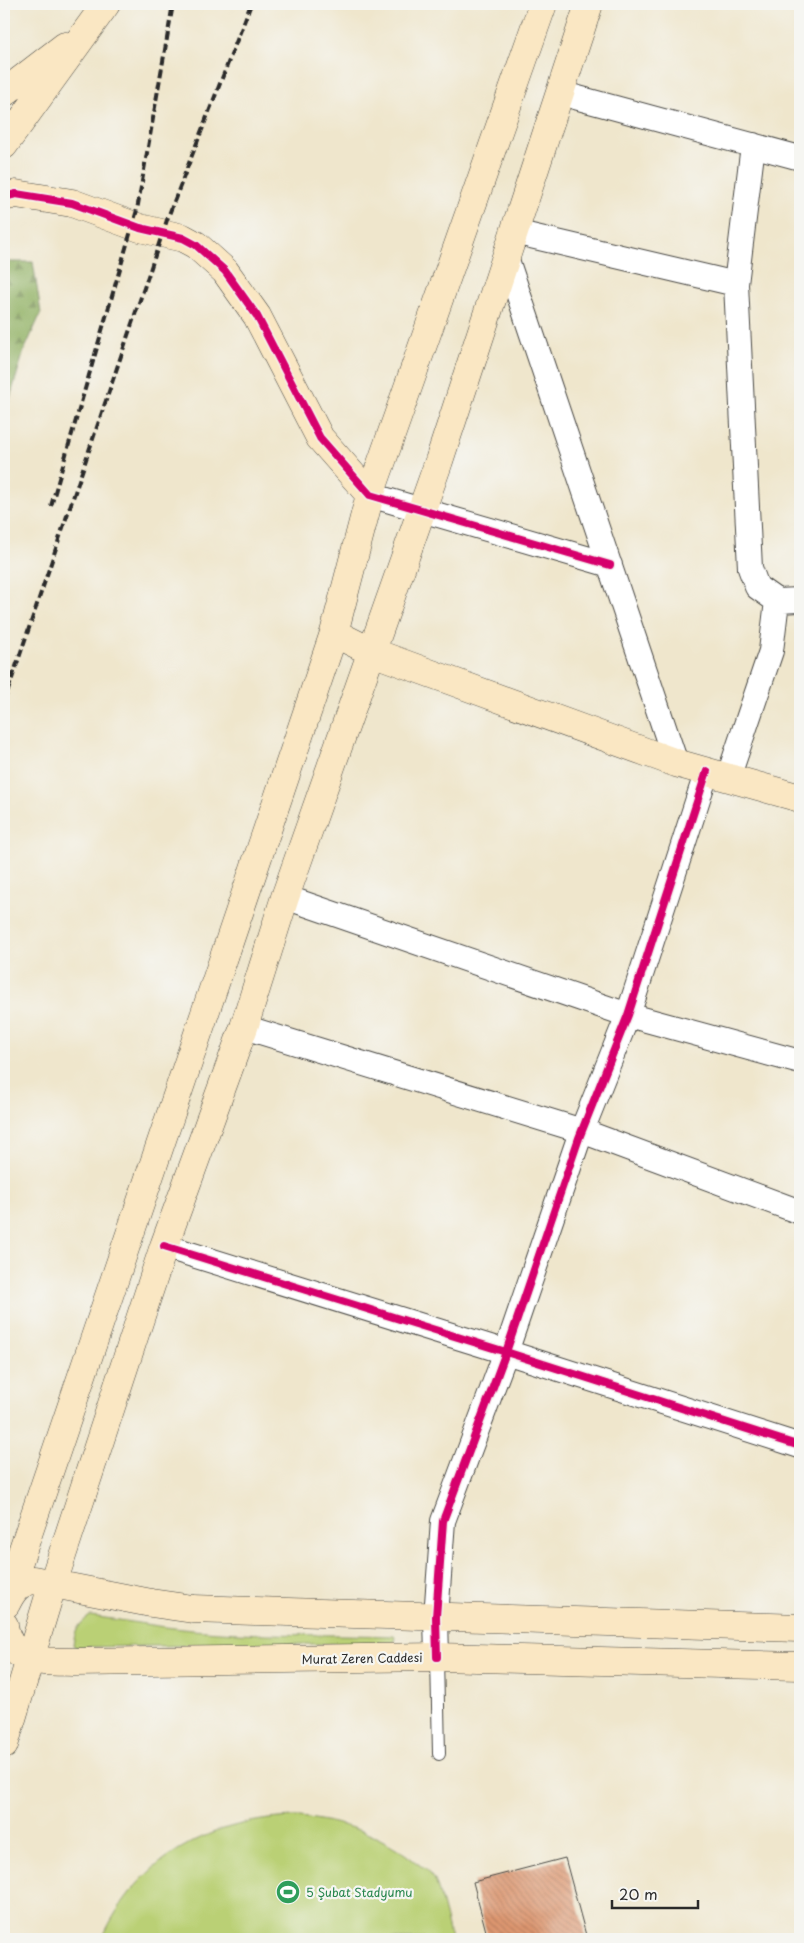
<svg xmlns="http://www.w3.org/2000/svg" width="804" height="1943" font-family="'Playpen Sans',sans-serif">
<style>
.grass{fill:#bad075;stroke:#727e50}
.forest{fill:url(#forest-firs);stroke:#5f6e48}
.building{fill:url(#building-back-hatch)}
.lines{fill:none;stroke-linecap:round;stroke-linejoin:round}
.lane-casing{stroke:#484743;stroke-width:14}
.street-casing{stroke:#484743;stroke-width:26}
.secondary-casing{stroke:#484743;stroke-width:29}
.lane{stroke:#fff;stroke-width:12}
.street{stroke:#fff;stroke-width:24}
.secondary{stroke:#fae7c3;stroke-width:28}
.rail{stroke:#2b2b2b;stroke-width:4;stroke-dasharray:8 4;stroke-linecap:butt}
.cycleway-casing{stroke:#f6f6f2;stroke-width:11}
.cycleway{stroke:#d6006c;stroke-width:8}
.labels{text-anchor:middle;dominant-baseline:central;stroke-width:4.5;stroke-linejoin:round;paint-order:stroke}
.street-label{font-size:12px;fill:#2b2b2b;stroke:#f6f6f2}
.leisure-label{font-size:12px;fill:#27864d;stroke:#f6f6f2;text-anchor:start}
</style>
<defs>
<pattern id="forest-firs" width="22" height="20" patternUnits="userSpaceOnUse" patternTransform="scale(1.25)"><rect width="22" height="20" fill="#93b266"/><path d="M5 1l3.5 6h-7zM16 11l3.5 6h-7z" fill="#789154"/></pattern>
<pattern id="building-back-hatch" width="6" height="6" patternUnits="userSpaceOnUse" patternTransform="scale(1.25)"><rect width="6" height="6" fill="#dd9670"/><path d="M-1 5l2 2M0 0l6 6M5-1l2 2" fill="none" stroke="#b37b5c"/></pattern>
</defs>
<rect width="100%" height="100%" fill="#f6f6f2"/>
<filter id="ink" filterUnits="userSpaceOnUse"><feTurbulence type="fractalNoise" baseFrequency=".02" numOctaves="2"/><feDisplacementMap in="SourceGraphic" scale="10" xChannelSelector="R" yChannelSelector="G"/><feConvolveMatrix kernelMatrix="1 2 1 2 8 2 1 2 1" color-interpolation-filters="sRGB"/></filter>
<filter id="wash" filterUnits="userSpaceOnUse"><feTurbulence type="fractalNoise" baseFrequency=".0096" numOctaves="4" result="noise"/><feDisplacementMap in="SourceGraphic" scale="20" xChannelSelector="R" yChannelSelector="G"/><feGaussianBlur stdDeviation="1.12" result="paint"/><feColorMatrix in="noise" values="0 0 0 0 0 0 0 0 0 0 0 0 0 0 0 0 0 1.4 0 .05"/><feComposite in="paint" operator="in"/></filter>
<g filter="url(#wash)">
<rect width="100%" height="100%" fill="#efe6cc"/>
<path class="grass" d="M90,1616c34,4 67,11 102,14 67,6 135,4 203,6l-1,7 -318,4 -3,-2c2,-14 5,-21 17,-29z
M300,1817c41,5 79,16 113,43 6,5 15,10 20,17 5,6 15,51 18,62h-349c36,-82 111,-121 198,-122z"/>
<path class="forest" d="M4,262h29l8,51 -17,38 -20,67z"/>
<g id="blocks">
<path class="building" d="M565,1858l22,81h-99l-15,-57z"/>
</g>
</g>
<g filter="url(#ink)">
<use href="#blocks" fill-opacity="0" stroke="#484743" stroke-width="1"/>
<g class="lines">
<g class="lane-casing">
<path id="lane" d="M437,1657l2,97"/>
</g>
<g class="street-casing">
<path id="street" d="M560,93l240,65
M753,145l-17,139 14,284 7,19 20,14 23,-1
M514,232l222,52
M506,257l170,506
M370,495l240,70
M728,778l43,-127 6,-50
M285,897l343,118 172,47
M244,1027l338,104 218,81
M164,1246l342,106 294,94
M437,1657l-1,-40 7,-96 63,-169 73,-214 49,-123 79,-244"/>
</g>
<g class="secondary-casing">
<path id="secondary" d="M4,93l61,-47
M4,145l102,-141
M4,197l12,-3 56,9 68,25 43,10 13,7 29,26 32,45 63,122 50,57
M334,633l38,19 304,111 124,35
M6,1604c7,-14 11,-20 27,-24l118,23 42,6 607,19
M4,1605l330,-972 36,-138 173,-491
M4,1625c5,41 40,36 72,37l361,-5 363,9
M4,1745l49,-162 111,-337 80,-219 41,-130 154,-436 150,-457"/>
</g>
<use href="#lane" class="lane"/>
<use href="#street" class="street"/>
<use href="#secondary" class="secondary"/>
<path class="rail" d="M51,506l86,-296 36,-206
M4,702l164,-485 83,-213"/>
<g class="cycleway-casing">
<path id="cycleway" d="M4,197l12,-3 56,9 68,25 43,10 13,7 29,26 32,45 63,122 50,57 240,70
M164,1246l342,106 294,94
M437,1657l-1,-40 7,-96 63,-169 73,-214 49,-123 79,-244"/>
</g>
<use href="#cycleway" class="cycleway"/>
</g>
</g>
<defs>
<g id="stadium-disc" transform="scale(1.25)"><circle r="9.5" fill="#2e9e5b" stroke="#f6f6f2"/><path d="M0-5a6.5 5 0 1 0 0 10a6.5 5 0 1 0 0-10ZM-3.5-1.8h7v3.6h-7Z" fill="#fff"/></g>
</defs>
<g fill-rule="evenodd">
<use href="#stadium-disc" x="288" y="1892"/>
</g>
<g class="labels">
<g class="street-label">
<text transform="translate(362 1658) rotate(-1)">Murat Zeren Caddesi</text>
</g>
<g class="leisure-label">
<text x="306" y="1892">5 Şubat Stadyumu</text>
</g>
</g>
<rect width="804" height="1943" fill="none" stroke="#f6f6f2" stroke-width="20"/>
<path d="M612 1900v8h86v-8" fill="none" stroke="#2b2b2b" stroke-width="2.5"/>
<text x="619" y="1900" font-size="15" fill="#2b2b2b" stroke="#f6f6f2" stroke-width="4" paint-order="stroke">20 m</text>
</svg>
